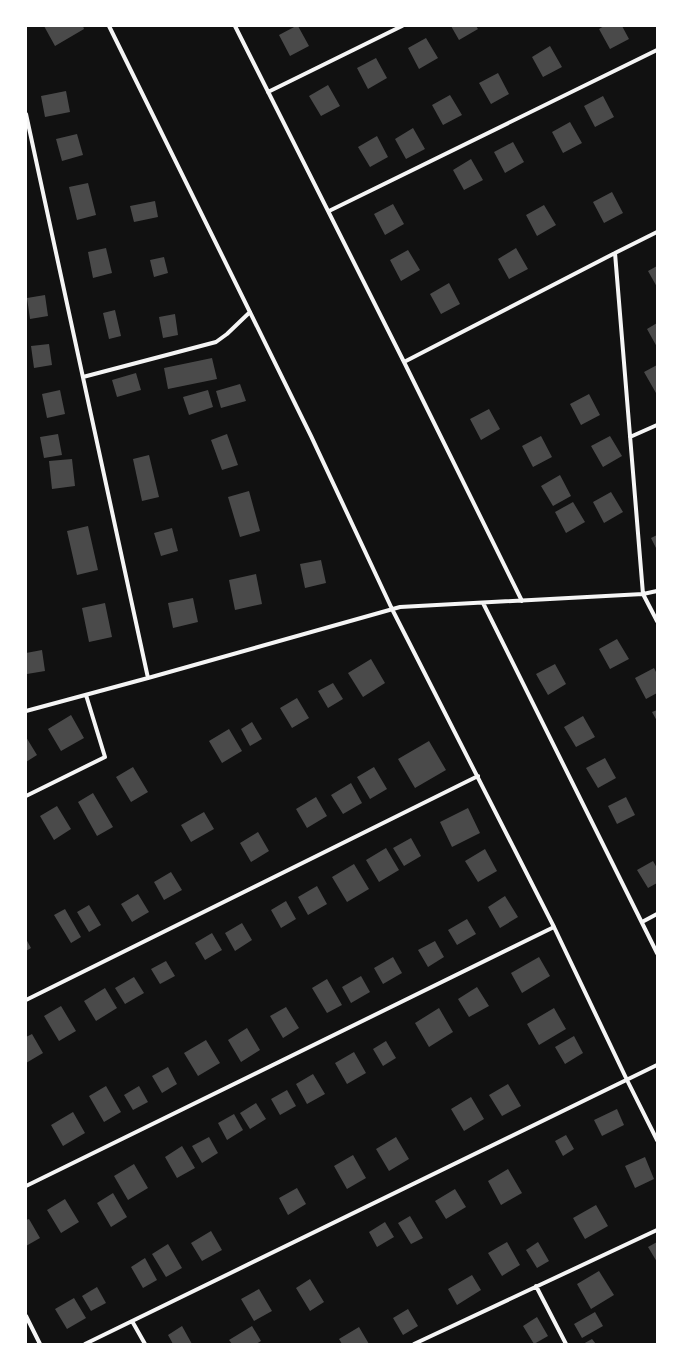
<svg xmlns="http://www.w3.org/2000/svg" width="683" height="1370" font-family="Montserrat,sans-serif">
<style>
.building{fill:#4a4a4a}
.lines{fill:none;stroke-linecap:round;stroke-linejoin:round}
.minor{stroke:#f5f5f5;stroke-width:4}
</style>
<rect width="100%" height="100%" fill="#111"/>
<path class="building" d="M44,26h39l1,3 -29,17z
M296,26h2l11,20 -19,10 -11,-21z
M451,26h25l2,3 -19,11z
M604,26h18l7,13 -19,10 -11,-20z
M426,38l12,20 -19,11 -11,-21z
M550,46l12,21 -19,10 -11,-20z
M376,58l11,20 -19,11 -11,-21z
M498,73l11,21 -18,10 -12,-21z
M328,85l12,21 -19,10 -12,-20z
M66,91l4,21 -25,5 -4,-21z
M450,95l12,20 -19,10 -11,-20z
M603,96l11,21 -19,10 -11,-21z
M570,122l12,21 -19,10 -11,-21z
M413,128l12,21 -19,10 -11,-20z
M77,134l6,21 -21,6 -6,-22z
M377,136l11,21 -18,10 -12,-20z
M513,142l11,20 -19,11 -11,-21z
M471,159l12,21 -19,10 -11,-20z
M88,183l8,32 -19,5 -8,-33z
M612,192l11,21 -19,10 -11,-21z
M155,201l3,16 -24,5 -4,-16z
M393,204l11,20 -19,11 -11,-21z
M544,205l12,20 -19,11 -11,-21z
M106,248l6,25 -19,5 -5,-26z
M516,248l12,21 -19,10 -11,-20z
M408,250l12,20 -19,11 -11,-21z
M164,257l4,16 -14,4 -4,-17z
M657,266v21l-9,-16z
M449,283l11,21 -19,10 -11,-20z
M45,295l3,21 -18,3 -3,-21z
M115,310l6,26 -12,3 -6,-26z
M175,314l3,21 -15,3 -4,-21z
M657,323v24l-10,-18z
M49,344l3,21 -18,3 -3,-22z
M212,358l5,21 -49,10 -4,-21z
M657,365v27l-1,1 -12,-21z
M136,373l5,17 -24,7 -5,-17z
M240,384l6,17 -25,7 -5,-17z
M60,390l5,24 -18,4 -5,-24z
M208,390l5,17 -24,8 -6,-18z
M589,394l11,21 -19,10 -11,-21z
M489,409l11,20 -19,11 -11,-21z
M58,434l4,21 -18,3 -4,-21z
M227,434l11,31 -16,5 -11,-30z
M541,436l11,21 -19,10 -11,-21z
M610,436l12,20 -19,11 -12,-21z
M149,455l10,42 -17,4 -9,-42z
M72,459l3,27 -23,3 -3,-28z
M560,475l11,21 -18,10 -12,-20z
M249,491l11,40 -20,6 -12,-40z
M611,492l12,20 -19,11 -11,-21z
M573,502l12,20 -19,11 -11,-21z
M88,526l10,44 -21,5 -10,-44z
M172,528l6,23 -17,5 -7,-23z
M657,535v15l-6,-12z
M321,560l5,23 -21,5 -5,-24z
M256,574l6,30 -27,6 -6,-30z
M193,598l5,24 -25,6 -5,-25z
M105,603l7,34 -23,5 -7,-34z
M617,639l12,20 -19,10 -11,-20z
M42,650l3,21 -18,3 -1,-21z
M371,659l14,24 -22,14 -15,-24z
M555,664l11,20 -18,11 -12,-21z
M654,668l3,6v19l-11,6 -11,-21z
M333,683l10,16 -15,9 -10,-17z
M297,698l12,20 -17,10 -12,-20z
M657,710v11l-5,-9z
M71,715l13,23 -23,13 -13,-22z
M583,716l12,21 -19,10 -12,-20z
M252,722l10,17 -12,7 -9,-17z
M229,729l13,22 -20,12 -13,-22z
M26,737l11,18 -11,7z
M429,741l17,29 -31,18 -17,-29z
M605,758l11,20 -18,10 -12,-20z
M133,767l15,25 -17,10 -15,-25z
M374,767l13,22 -17,10 -13,-22z
M351,783l11,20 -19,11 -12,-19z
M93,793l20,34 -16,9 -19,-34z
M316,797l11,19 -20,12 -11,-19z
M626,797l9,18 -18,9 -9,-18z
M57,806l14,23 -17,11 -14,-24z
M468,808l12,25 -28,14 -12,-25z
M204,812l10,17 -23,13 -10,-17z
M258,832l11,19 -18,11 -11,-19z
M411,838l10,18 -17,10 -11,-18z
M386,848l13,22 -20,12 -13,-22z
M485,849l12,22 -19,11 -13,-21z
M653,861l4,7v15l-9,5 -11,-18z
M354,864l15,25 -22,13 -15,-25z
M171,872l11,18 -18,10 -10,-18z
M317,886l10,18 -19,11 -10,-18z
M138,894l11,18 -17,10 -11,-18z
M505,896l13,21 -18,11 -12,-21z
M286,901l10,18 -15,9 -10,-18z
M89,905l12,20 -12,7 -12,-20z
M65,909l16,28 -10,6 -17,-28z
M467,919l9,15 -19,11 -9,-15z
M242,923l10,17 -17,11 -10,-18z
M212,933l10,17 -17,10 -10,-17z
M26,939l5,9 -5,3z
M435,941l9,16 -16,10 -10,-17z
M393,957l9,16 -19,11 -9,-16z
M539,957l11,19 -28,17 -11,-20z
M166,961l9,15 -15,8 -9,-15z
M361,976l9,16 -19,11 -9,-16z
M134,977l10,16 -19,11 -10,-16z
M327,979l15,26 -15,8 -15,-25z
M477,987l12,19 -20,11 -11,-18z
M105,988l12,20 -21,13 -12,-20z
M61,1006l15,25 -17,10 -15,-25z
M286,1007l13,21 -16,10 -13,-22z
M439,1008l14,24 -24,15 -14,-24z
M554,1008l12,21 -27,16 -12,-21z
M247,1028l13,22 -19,12 -13,-22z
M32,1034l11,19 -17,10v-26z
M574,1036l9,17 -18,11 -10,-17z
M206,1040l14,23 -22,13 -14,-23z
M386,1041l10,17 -13,8 -10,-17z
M354,1052l12,21 -19,11 -12,-21z
M168,1067l9,17 -15,9 -10,-17z
M313,1074l12,20 -18,10 -11,-20z
M508,1084l13,22 -19,10 -13,-21z
M106,1086l15,26 -17,10 -15,-26z
M139,1086l9,16 -15,8 -9,-15z
M287,1090l9,16 -16,9 -9,-16z
M471,1097l13,22 -20,12 -13,-22z
M256,1103l10,16 -16,10 -10,-16z
M617,1109l7,16 -22,11 -8,-16z
M73,1112l12,21 -22,13 -12,-21z
M234,1114l9,16 -16,10 -9,-17z
M566,1135l8,14 -11,7 -8,-15z
M209,1137l9,16 -16,10 -10,-17z
M396,1137l13,22 -20,12 -13,-22z
M182,1146l13,22 -18,10 -12,-21z
M353,1155l13,23 -19,11 -13,-23z
M645,1157l9,22 -19,9 -10,-22z
M134,1164l14,24 -20,12 -14,-24z
M508,1169l14,24 -21,12 -13,-24z
M297,1188l9,16 -18,11 -9,-17z
M455,1189l11,18 -20,12 -11,-18z
M113,1193l14,24 -16,10 -14,-24z
M65,1199l14,23 -18,11 -14,-23z
M596,1205l12,21 -23,13 -12,-21z
M410,1216l13,22 -12,6 -13,-21z
M29,1219l11,19 -14,8v-26z
M385,1222l9,15 -17,10 -8,-15z
M211,1231l11,19 -20,11 -11,-18z
M507,1242l13,23 -18,11 -14,-23z
M538,1242l11,19 -12,7 -11,-18z
M657,1242v20l-9,-15z
M168,1244l14,24 -16,9 -14,-23z
M145,1258l12,22 -14,8 -12,-21z
M599,1271l15,24 -23,14 -14,-25z
M472,1275l9,15 -24,15 -9,-16z
M310,1279l14,23 -14,9 -14,-23z
M97,1287l9,16 -15,8 -9,-15z
M259,1289l13,22 -18,10 -13,-22z
M74,1298l12,20 -19,11 -12,-20z
M408,1309l10,17 -15,9 -10,-17z
M595,1312l8,14 -21,12 -8,-14z
M537,1317l11,19 -14,8 -11,-18z
M182,1326l10,18h-19l-5,-9z
M252,1326l9,15 -5,3h-24l-3,-4z
M359,1327l10,17h-27l-3,-5z
M592,1339l4,5h-13z"/>
<g class="lines">
<path class="minor" d="M109,26l202,410 81,173 162,318 73,153 30,60
M235,26l169,336 118,239
M268,92l134,-66
M26,114l122,564
M329,211l328,-161
M615,253l28,341 14,27
M404,362l211,-109 42,-21
M83,377l133,-35 11,-8 23,-22
M630,437l27,-12
M483,603l174,350
M26,711l122,-33 252,-71 243,-13 14,-3
M26,796l79,-39 -19,-62
M642,922l15,-8
M26,1000l452,-224
M26,1186l528,-259
M536,1286l30,58
M26,1316l14,28
M132,1321l13,23
M85,1344l572,-279
M414,1344l243,-114"/>
</g>
<rect width="683" height="1370" fill="none" stroke="#ffffff" stroke-width="54"/>
</svg>
